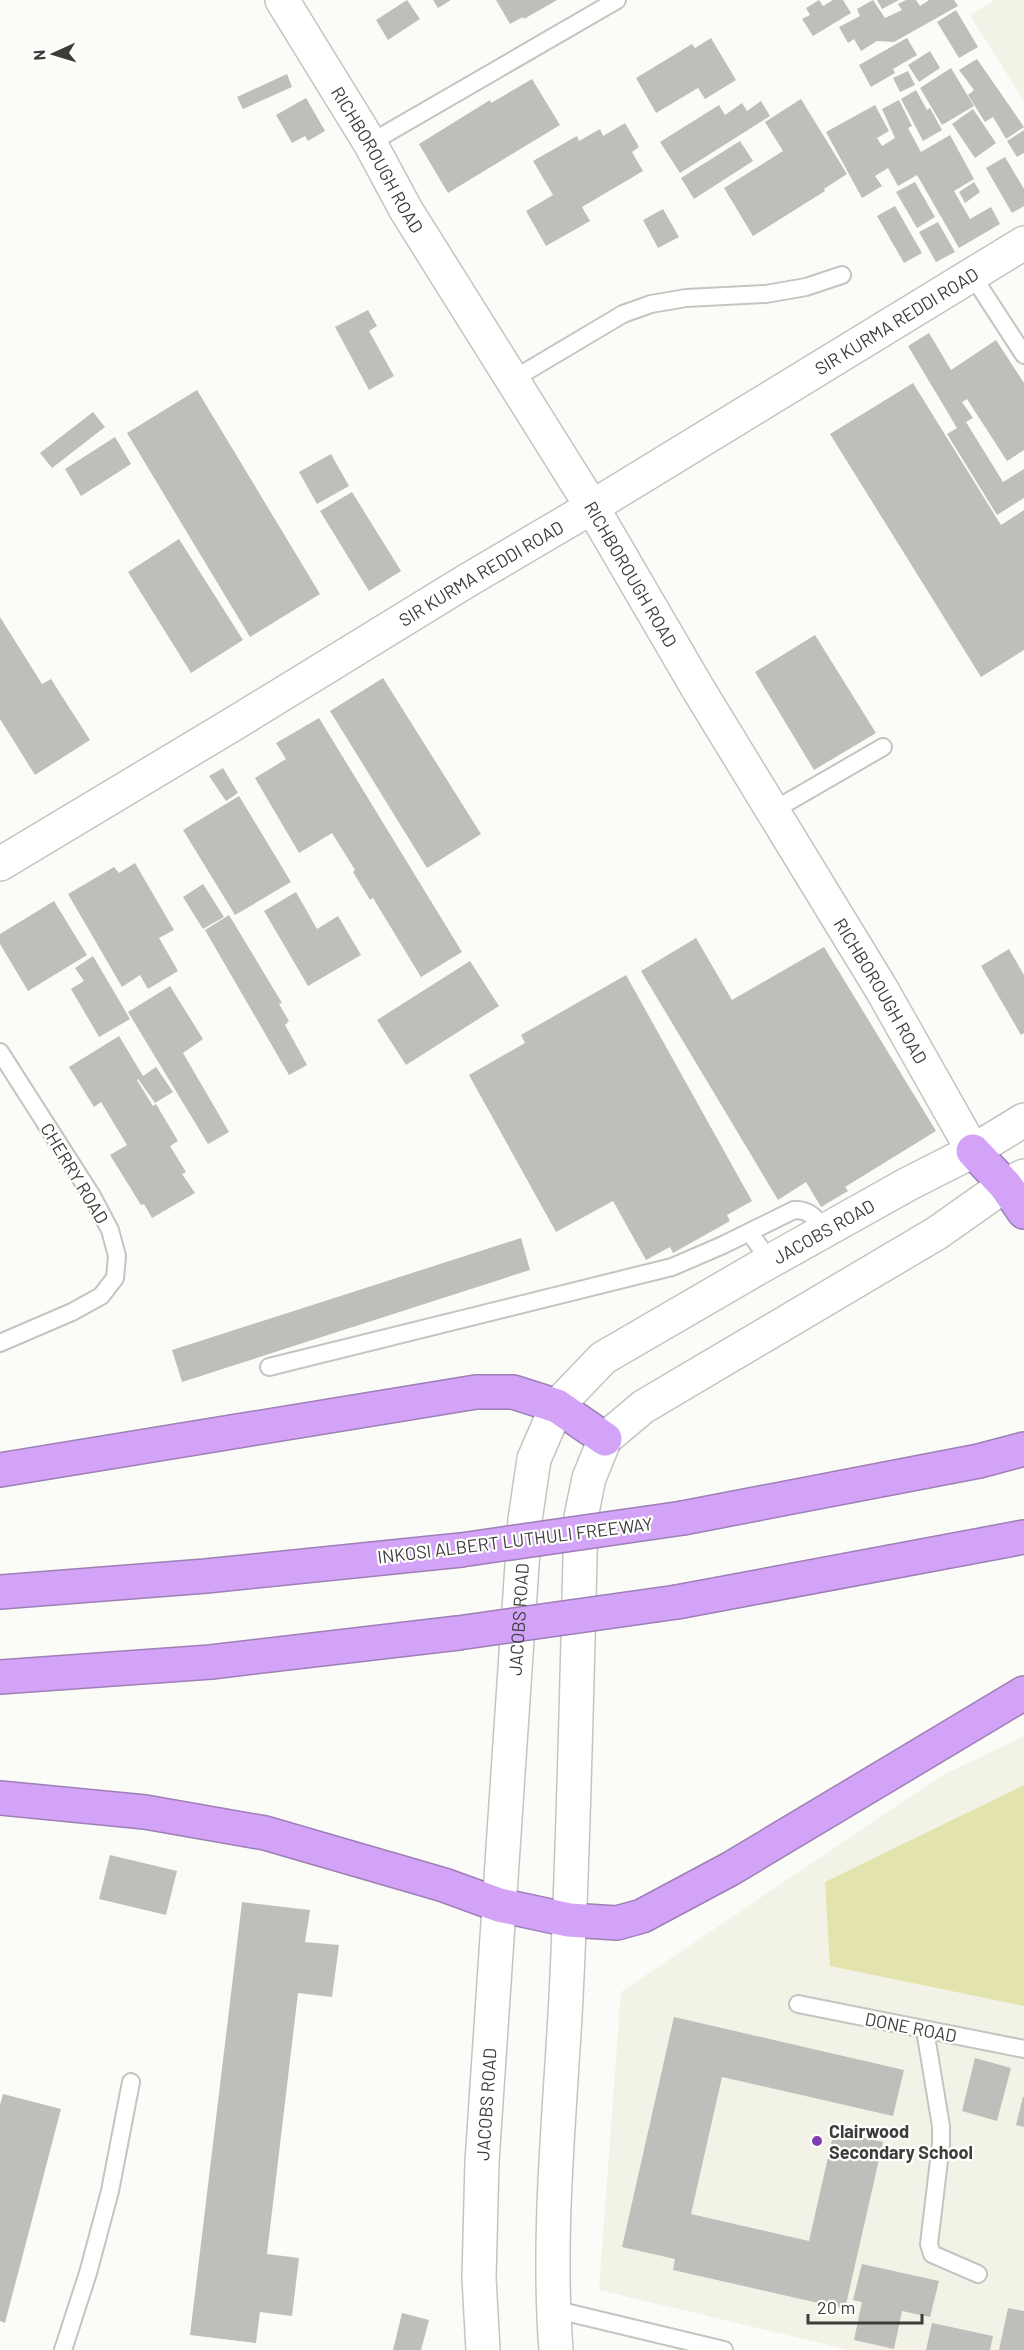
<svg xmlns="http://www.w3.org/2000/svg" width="1024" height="2350" font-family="Barlow,sans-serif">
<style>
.built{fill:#f2f2e7}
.green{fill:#e3e4ad}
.building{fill:#bebfbb}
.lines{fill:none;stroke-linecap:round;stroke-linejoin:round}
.service-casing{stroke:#c4c4c1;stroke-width:20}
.minor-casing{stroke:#c4c4c1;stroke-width:36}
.tertiary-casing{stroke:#c4c4c1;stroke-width:36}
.motorway-casing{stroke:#9e7fb6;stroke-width:36}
.service{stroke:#fff;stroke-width:16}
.minor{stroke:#fff;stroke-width:33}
.tertiary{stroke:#fff;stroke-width:33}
.motorway{stroke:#d3a3f8;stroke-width:33}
.motorway-bridge-casing{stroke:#9e7fb6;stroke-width:36;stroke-linecap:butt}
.motorway-bridge{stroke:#d3a3f8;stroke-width:33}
.poi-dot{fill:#823caf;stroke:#fffffe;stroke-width:2}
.labels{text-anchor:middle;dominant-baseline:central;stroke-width:4.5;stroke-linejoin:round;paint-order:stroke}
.street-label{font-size:18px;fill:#3c3c3b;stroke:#fffffe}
.poi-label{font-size:18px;font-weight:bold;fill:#3c3c3b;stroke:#fffffe;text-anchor:start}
</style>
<rect width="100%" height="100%" fill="#fbfbf8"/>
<path class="built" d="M995,0h29v101l-54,-86z
M1024,1736v614h-175l-250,-60 22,-298 320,-216z"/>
<path class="green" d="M1024,1785v221l-194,-40 -5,-84z"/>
<path class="building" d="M407,0l13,19 -32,21 -12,-20z
M433,0h18l-13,8z
M496,0h61l-33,19 -1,-2 -13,7z
M819,0l4,6 10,-6h10l8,13 -38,23 -11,-17 8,-4 -4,-7z
M873,0l12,18 17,-8 -4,-6 8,-4h10l4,6 9,-6h25l4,6 -64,36 -17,-1 -16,10 -7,-12 -6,4 -9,-16 21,-11 -3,-7z
M877,0h22l-17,9z
M956,10l22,37 -19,11 -22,-36z
M711,38l25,42 -31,19 -7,-11 -42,25 -20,-35 56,-34 3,4z
M907,38l10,17 -24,14 2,4 -24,14 -12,-22z
M930,51l10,17 -21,14 -11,-17z
M977,59l47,68 -18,12 -13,-22 -8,5 -17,-27 6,-5 -15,-20z
M951,68l23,38 -32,19 -22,-37z
M908,71l7,14 -15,7 -7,-14z
M287,74l5,13 -49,22 -6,-12z
M532,79l28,46 -112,68 -29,-49 71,-44 1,3z
M916,90l11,20 3,-2 12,22 -19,11 -22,-42z
M306,98l19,33 -17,10 -3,-5 -13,7 -16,-28z
M801,99l46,75 -23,15 1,2 -72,45 -29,-48 59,-37 -18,-29z
M899,100l13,26 -4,2 13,24 29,-17 24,44 -20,12 16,28 21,-12 9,17 -41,24 -42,-73 -19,11 -10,-18 -13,8 7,10 -20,12 -36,-66 49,-27 14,26 -12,7 5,8 13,-8 -13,-29z
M761,101l9,15 -90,57 -20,-31 59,-37 6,10 17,-12 5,8z
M973,109l23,34 -21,15 -23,-34z
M625,123l14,24 -7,5 11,19 -61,36 8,14 -44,25 -20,-35 27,-16 -20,-34 44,-25 2,5 21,-12 3,7z
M1024,130v23l-7,4 -10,-16z
M740,141l13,20 -59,38 -13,-21z
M1005,157l19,32v17l-12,7 -26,-45z
M915,182l20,35 -18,11 -21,-36z
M974,182l6,10 -15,11 -6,-11z
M895,206l27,47 -18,10 -27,-47z
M663,209l16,28 -21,11 -15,-28z
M938,222l17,30 -19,10 -17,-30z
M368,310l9,16 -8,5 25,45 -25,14 -34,-63z
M929,333l22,37 45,-30 28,43v67l-17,11 -40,-62 -5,3 11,16 -7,4 37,60 21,-13v29l-27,17 -50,-81 10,-6 -49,-82z
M913,383l88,142 23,-15v140l-43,27 -151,-243z
M197,390l123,204 -70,43 -123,-204z
M93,412l12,15 -53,41 -12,-15z
M115,437l16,27 -50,32 -16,-27z
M331,454l18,32 -32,18 -18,-32z
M352,492l49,79 -32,20 -49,-80z
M179,539l64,101 -52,33 -63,-101z
M0,617l42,67 9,-5 39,61 -55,35 -35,-56z
M815,635l61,98 -62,37 -59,-98z
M383,678l98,156 -54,34 -97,-157z
M319,718l143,234 -41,25 -48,-79 -3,2 -17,-28 2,-2 -23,-37 -33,20 -44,-75 31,-19 -10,-16z
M223,768l15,25 -12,8 -17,-25z
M239,796l52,86 -56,33 -52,-85z
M135,863l39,67 -15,8 19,33 -30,18 -8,-14 -18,12 -54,-93 46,-27 5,6z
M203,884l21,33 -21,12 -20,-32z
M296,892l21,37 21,-13 23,39 -53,31 -44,-75z
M54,901l33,54 -59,36 -28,-47v-10z
M229,915l53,88 -3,1 10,17 -4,4 22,40 -18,10 -84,-145z
M696,938l36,62 92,-53 112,184 -91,56 3,4 -27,16 -15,-25 -28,18 -137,-229z
M1009,949l15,26v58l-3,2 -40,-69z
M93,956l37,63 -31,18 -28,-48 13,-8 -9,-13z
M470,961l29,45 -93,59 -29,-45z
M626,975l126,226 -25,14 3,6 -57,32 -3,-6 -24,13 -33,-59 -57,31 -87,-157 56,-32 -4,-8z
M170,986l33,53 -20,14 46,79 -21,12 -80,-132z
M119,1036l24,40 13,-9 17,25 -18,11 -17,-24 -1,1 16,26 3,-2 22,37 -8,5 16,26 -4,2 13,19 -43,25 -8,-14 -3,1 -31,-50 17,-10 -26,-43 -7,5 -25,-40z
M521,1238l9,32 -348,112 -10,-32z
M110,1855l67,16 -11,44 -67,-16z
M242,1902l68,8 -5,32 34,3 -7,52 -34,-4 -31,261 32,4 -7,58 -32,-4 -4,31 -66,-8z
M674,2017l230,53 -11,46 -171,-39 -31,137 118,27 25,-110 49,11 -38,167 -172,-39 2,-11 -53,-12z
M975,2058l36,10 -14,53 -35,-10z
M3,2094l58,15 -56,214 -5,-2v-216z
M1023,2097h1v30l-8,-2z
M862,2264l77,17 -9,36 -28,-6 -8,38 -40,-9 8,-38 -9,-2z
M1008,2308l16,3v39h-25z
M402,2313l27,7 -8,30h-28z
M932,2323l61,13 -3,14h-64z"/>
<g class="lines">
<g class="service-casing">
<path id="service" d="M370,143l247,-143
M972,275l52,80
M512,380l111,-66 28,-10 35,-6 80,-4 40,-7 36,-12
M774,810l109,-63
M0,1052l92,144 18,34 7,26 -2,22 -14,18 -29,16 -72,31
M749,1232l21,29
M269,1367l403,-100 51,-22 71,-35c16,-1 22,9 32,21
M798,2004l226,45
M925,2030l16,96v18l-12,100 3,10 46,20
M553,2309l171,41
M63,2350l25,-77 22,-82 21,-109"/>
</g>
<g class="minor-casing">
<g id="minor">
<path id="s1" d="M282,0l88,143 36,67 186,297 105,180 185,303 91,161"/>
<path id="s2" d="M0,864l235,-141 233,-143 124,-73 432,-264"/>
</g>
</g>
<g class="tertiary-casing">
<g id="tertiary">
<path id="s3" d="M483,2350l-4,-72 3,-116 43,-642 9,-61 23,-53 46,-48 155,-90 150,-84 65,-33 51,-31"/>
<path d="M556,2350c-9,-117 4,-236 10,-353 8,-160 11,-320 15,-480l8,-39 16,-39 38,-32 294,-174 68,-48 19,-9"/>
</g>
</g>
<g class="motorway-casing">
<path id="motorway" d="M973,1151l32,34 19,27
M0,1470l476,-78h37l44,14 48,33
M683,1518l296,-57 45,-12
M0,1592l206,-16 255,-26
M677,1602l347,-65
M0,1677l211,-15 247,-29
M0,1798l145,14 120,21 179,52 55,20 70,15 48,3 25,-7 88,-47 294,-176"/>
</g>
<use href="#service" class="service"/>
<use href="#minor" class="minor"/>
<use href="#tertiary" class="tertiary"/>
<use href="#motorway" class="motorway"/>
<g class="motorway-bridge-casing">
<path id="motorway-bridge" d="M461,1550l222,-32
M458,1633l219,-31"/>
</g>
<use href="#motorway-bridge" class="motorway-bridge"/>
</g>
<circle class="poi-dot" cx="817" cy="2141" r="6"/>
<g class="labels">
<g class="street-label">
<text stroke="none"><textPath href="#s1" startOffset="186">RICHBOROUGH ROAD</textPath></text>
<text stroke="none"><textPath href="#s2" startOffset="1048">SIR KURMA REDDI ROAD</textPath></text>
<text stroke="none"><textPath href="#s2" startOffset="562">SIR KURMA REDDI ROAD</textPath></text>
<text stroke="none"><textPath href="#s1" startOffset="672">RICHBOROUGH ROAD</textPath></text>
<text stroke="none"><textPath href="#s1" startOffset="1158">RICHBOROUGH ROAD</textPath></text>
<text transform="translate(75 1173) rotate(59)">CHERRY ROAD</text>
<text stroke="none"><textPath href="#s3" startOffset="1272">JACOBS ROAD</textPath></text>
<text transform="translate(515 1540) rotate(-7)">INKOSI ALBERT LUTHULI FREEWAY</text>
<text stroke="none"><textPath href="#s3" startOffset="732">JACOBS ROAD</textPath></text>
<text transform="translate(911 2027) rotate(11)">DONE ROAD</text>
<text stroke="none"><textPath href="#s3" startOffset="246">JACOBS ROAD</textPath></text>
</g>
<g class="poi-label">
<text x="829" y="2131">Clairwood<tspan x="829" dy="21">Secondary School</tspan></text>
</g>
</g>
<g transform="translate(54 54) rotate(266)" stroke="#fffffe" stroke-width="4.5" paint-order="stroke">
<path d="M0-4.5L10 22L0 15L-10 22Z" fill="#3c3c3b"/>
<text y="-9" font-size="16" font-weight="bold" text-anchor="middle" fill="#3c3c3b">N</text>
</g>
<path d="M808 2314v9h114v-9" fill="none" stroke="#3c3c3b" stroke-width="3"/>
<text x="817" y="2314" font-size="18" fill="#3c3c3b" stroke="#fffffe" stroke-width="4.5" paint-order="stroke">20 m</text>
</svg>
